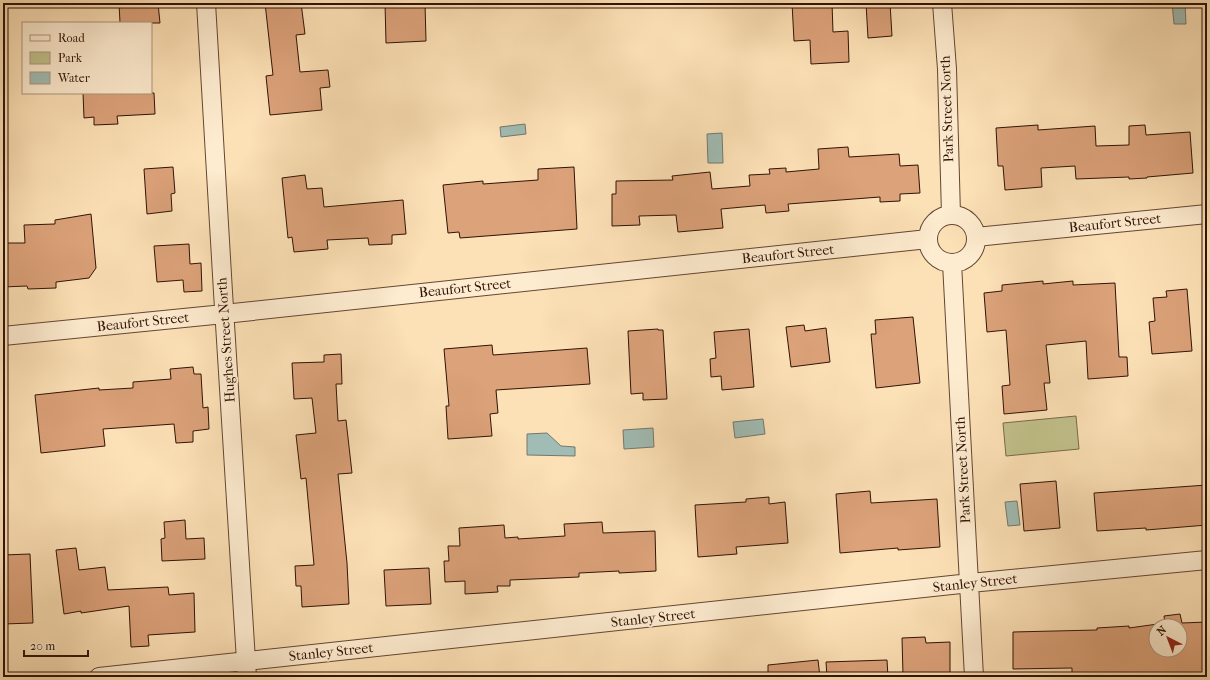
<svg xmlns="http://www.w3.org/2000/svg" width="1210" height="680" font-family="'IM FELL French Canon',serif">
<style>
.green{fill:#c2c28c;stroke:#7a6a49}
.water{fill:#a0bcb4;stroke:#74786e}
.building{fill:#dca27a;stroke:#311206;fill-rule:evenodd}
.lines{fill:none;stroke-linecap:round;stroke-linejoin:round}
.street-casing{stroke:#644632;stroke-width:20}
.street{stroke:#feecd0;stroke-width:18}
.labels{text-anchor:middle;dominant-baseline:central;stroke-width:4;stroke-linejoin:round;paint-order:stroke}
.street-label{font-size:14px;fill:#311206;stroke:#feecd0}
</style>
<rect width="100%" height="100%" fill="#fde1b6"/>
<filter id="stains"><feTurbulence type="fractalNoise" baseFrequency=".005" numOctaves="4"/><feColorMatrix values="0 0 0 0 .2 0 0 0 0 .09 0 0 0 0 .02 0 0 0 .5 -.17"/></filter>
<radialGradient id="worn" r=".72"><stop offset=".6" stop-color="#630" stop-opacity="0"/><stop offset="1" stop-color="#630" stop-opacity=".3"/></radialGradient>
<path class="green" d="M1076,416l3,33 -73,7 -3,-33z"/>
<path class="water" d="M1172,3h13l1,21h-12z
M525,124l1,10 -25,3 -1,-10z
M722,133l1,30h-15l-1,-29z
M763,419l2,15 -30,4 -2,-16z
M653,428l1,19 -30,2 -1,-19z
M547,433l14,13 14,1v9l-48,-1v-21z
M1017,501l3,24 -12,1 -3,-24z"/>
<path class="building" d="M119,3h39l2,20h-40z
M265,3h36l4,31 -9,1 4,37 28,-2 2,17 -10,1 2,22 -52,5 -4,-39 7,-1z
M385,3h40l1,38 -40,2z
M792,3h40l1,29 15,-1 1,31 -38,2 -1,-24 -16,1z
M866,3h24l2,33 -24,2z
M83,93h71l1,21 -38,2 1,8 -24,1v-8l-10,1z
M1038,125v5l57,-4 1,20 33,-1v-19l16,-1 1,10 44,-3 3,41 -46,4v1l-18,1v-2l-53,2 -1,-13 -34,2 1,19 -37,3 -2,-24h-5l-2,-38z
M848,147l1,10 50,-3 1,12 18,-1 2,28 -20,1v7l-20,1v-5l-92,7 1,7 -23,2 -1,-8 -44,4 2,19 -45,4 -2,-17 -37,1 1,9 -28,1v-32h4v-13l57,-1 -1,-4 38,-4 2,17 38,-3 -1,-11 21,-1 -1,-5 17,-1v4l33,-3 -1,-20z
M173,167l2,26 -4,1 1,17 -25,3 -3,-45z
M574,167l3,62 -117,9 -1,-6 -11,1 -5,-48 40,-4v3l55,-4v-11z
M305,175l2,14 15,-1 2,19 79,-7 3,34 -14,1v9l-23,1 -1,-7 -41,2 1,9 -34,3 -2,-15 -4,1 -6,-60z
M91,214l5,54 -7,10 -33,4v6l-28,1 -1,-3 -24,1v-26l3,-1 -1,-17h20l-1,-18 31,-1v-4z
M189,244l1,20 11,-1 1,28 -18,1 -1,-12 -26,2 -3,-36z
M1043,281v3l30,-3v4l42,-2 4,74h8l1,19 -40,3 -2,-38 -40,4 4,38h-6l3,27 -43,4 -2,-28 8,-1 -4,-55 -19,2 -3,-39 18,-2v-6z
M1187,289l5,62 -40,3 -3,-32 6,-1 -2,-23 14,-1 -1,-6z
M913,317l7,66 -44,5 -5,-54h5l-1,-14z
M804,325l1,6 21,-3 4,34 -39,5 -5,-40z
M658,329v1h5l4,69 -24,1v-7l-12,1 -3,-63z
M749,329l5,58 -32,3 -1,-14 -10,1 -1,-18 6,-1 -2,-26z
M492,345l1,10 94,-7 3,36 -94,6 2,23 -8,1 2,22 -44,3 -2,-33h3l-5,-57z
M341,354l1,30h-6l2,37 8,-1 6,53 -14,1 9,89 2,41 -47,3 -1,-21h-5l-1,-20 19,-1 -8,-87 -5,1 -5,-44 20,-2 -4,-35 -18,1 -2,-36 32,-1v-7z
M193,367l1,7h7l2,34 5,-1 1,22 -16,2v11l-17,1 -2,-19 -71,5 2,17 -64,7 -6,-58 64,-7v2l34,-2v-6l38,-3 -1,-10z
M1056,481l4,47 -36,3 -4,-47z
M1207,485v40l-61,5v-2l-49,3 -3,-38z
M870,491l1,12 66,-4 3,48 -42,3v-2l-58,5 -4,-59z
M769,497v7l16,-2 3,41 -52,4 1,7 -39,3 -3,-52 51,-3v-3z
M185,520l1,19 18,-1 1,21 -43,2 -1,-22 4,-1 -1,-16z
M602,522l1,11 52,-2 1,40 -37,2v-2l-40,2v4l-69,3v6h-13l1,6 -33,2v-13l-20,1 -1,-21h5l-1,-15h12l-1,-18 45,-3 1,13 13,-1v2l47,-3 -1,-12z
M76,548l3,22 26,-3 3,23 60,-3 1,8 25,-2 1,39 -47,3 1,11 -18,1 -2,-41 -48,7v-2l-17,3 -8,-64z
M30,554l3,69 -30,1v-69z
M429,568l2,36 -45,2 -2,-36z
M1180,614l2,9 25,-1v26h-3l1,29h-133v-9l-59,1v-37l84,-2v-2l32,-2v2l36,-5 -1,-7zM1156,626h24v24h-24z
M925,637l1,6 24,-1v31l-47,2 -1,-37z
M818,660l2,17h-52v-12z
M887,660l1,17h-61l-1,-15z"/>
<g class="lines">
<g class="street-casing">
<path id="street" d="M206,3l17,289 24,385
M942,3l5,66 4,146
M928 239a24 24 0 1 1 48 0a24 24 0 1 1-48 0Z
M976,237l231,-23
M952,263l22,414
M3,336l221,-22 704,-75
M99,677l871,-94 237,-23"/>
</g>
<use href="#street" class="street"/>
</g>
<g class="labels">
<g class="street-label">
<text transform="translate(947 109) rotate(-92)">Park Street North</text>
<text transform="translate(1115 223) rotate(-6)">Beaufort Street</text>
<text transform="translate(788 254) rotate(-6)">Beaufort Street</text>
<text transform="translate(465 288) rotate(-6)">Beaufort Street</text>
<text transform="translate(143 322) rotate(-6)">Beaufort Street</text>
<text transform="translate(226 340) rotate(-94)">Hughes Street North</text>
<text transform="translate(963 470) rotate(-93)">Park Street North</text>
<text transform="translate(975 583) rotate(-6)">Stanley Street</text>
<text transform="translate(653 618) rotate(-6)">Stanley Street</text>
<text transform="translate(331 652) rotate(-6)">Stanley Street</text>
</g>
</g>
<rect width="1210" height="680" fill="none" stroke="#fde1b6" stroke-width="16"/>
<rect x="4" y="4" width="1202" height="672" fill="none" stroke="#311206" stroke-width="2"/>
<rect x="8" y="8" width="1194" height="664" fill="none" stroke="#311206"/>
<rect x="22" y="22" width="130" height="72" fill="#feecd0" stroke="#ac957f"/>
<rect x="30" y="35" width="20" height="6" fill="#feecd0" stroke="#ac957f"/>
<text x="58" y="42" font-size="12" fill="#311206">Road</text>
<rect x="30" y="52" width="20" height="12" fill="#c2c28c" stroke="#ac957f"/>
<text x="58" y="62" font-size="12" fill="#311206">Park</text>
<rect x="30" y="72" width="20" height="12" fill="#a0bcb4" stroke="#ac957f"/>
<text x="58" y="82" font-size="12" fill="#311206">Water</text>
<g transform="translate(1168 638) rotate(318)"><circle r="19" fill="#feecd0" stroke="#ac957f"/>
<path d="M0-3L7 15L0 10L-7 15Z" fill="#8f2418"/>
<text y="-6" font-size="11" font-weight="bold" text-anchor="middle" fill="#311206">N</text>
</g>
<path d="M24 650v6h64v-6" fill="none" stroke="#311206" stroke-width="2"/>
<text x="30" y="650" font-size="12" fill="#311206" stroke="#feecd0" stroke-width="3" paint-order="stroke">20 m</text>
<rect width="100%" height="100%" filter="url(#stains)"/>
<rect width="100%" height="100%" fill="url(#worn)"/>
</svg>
